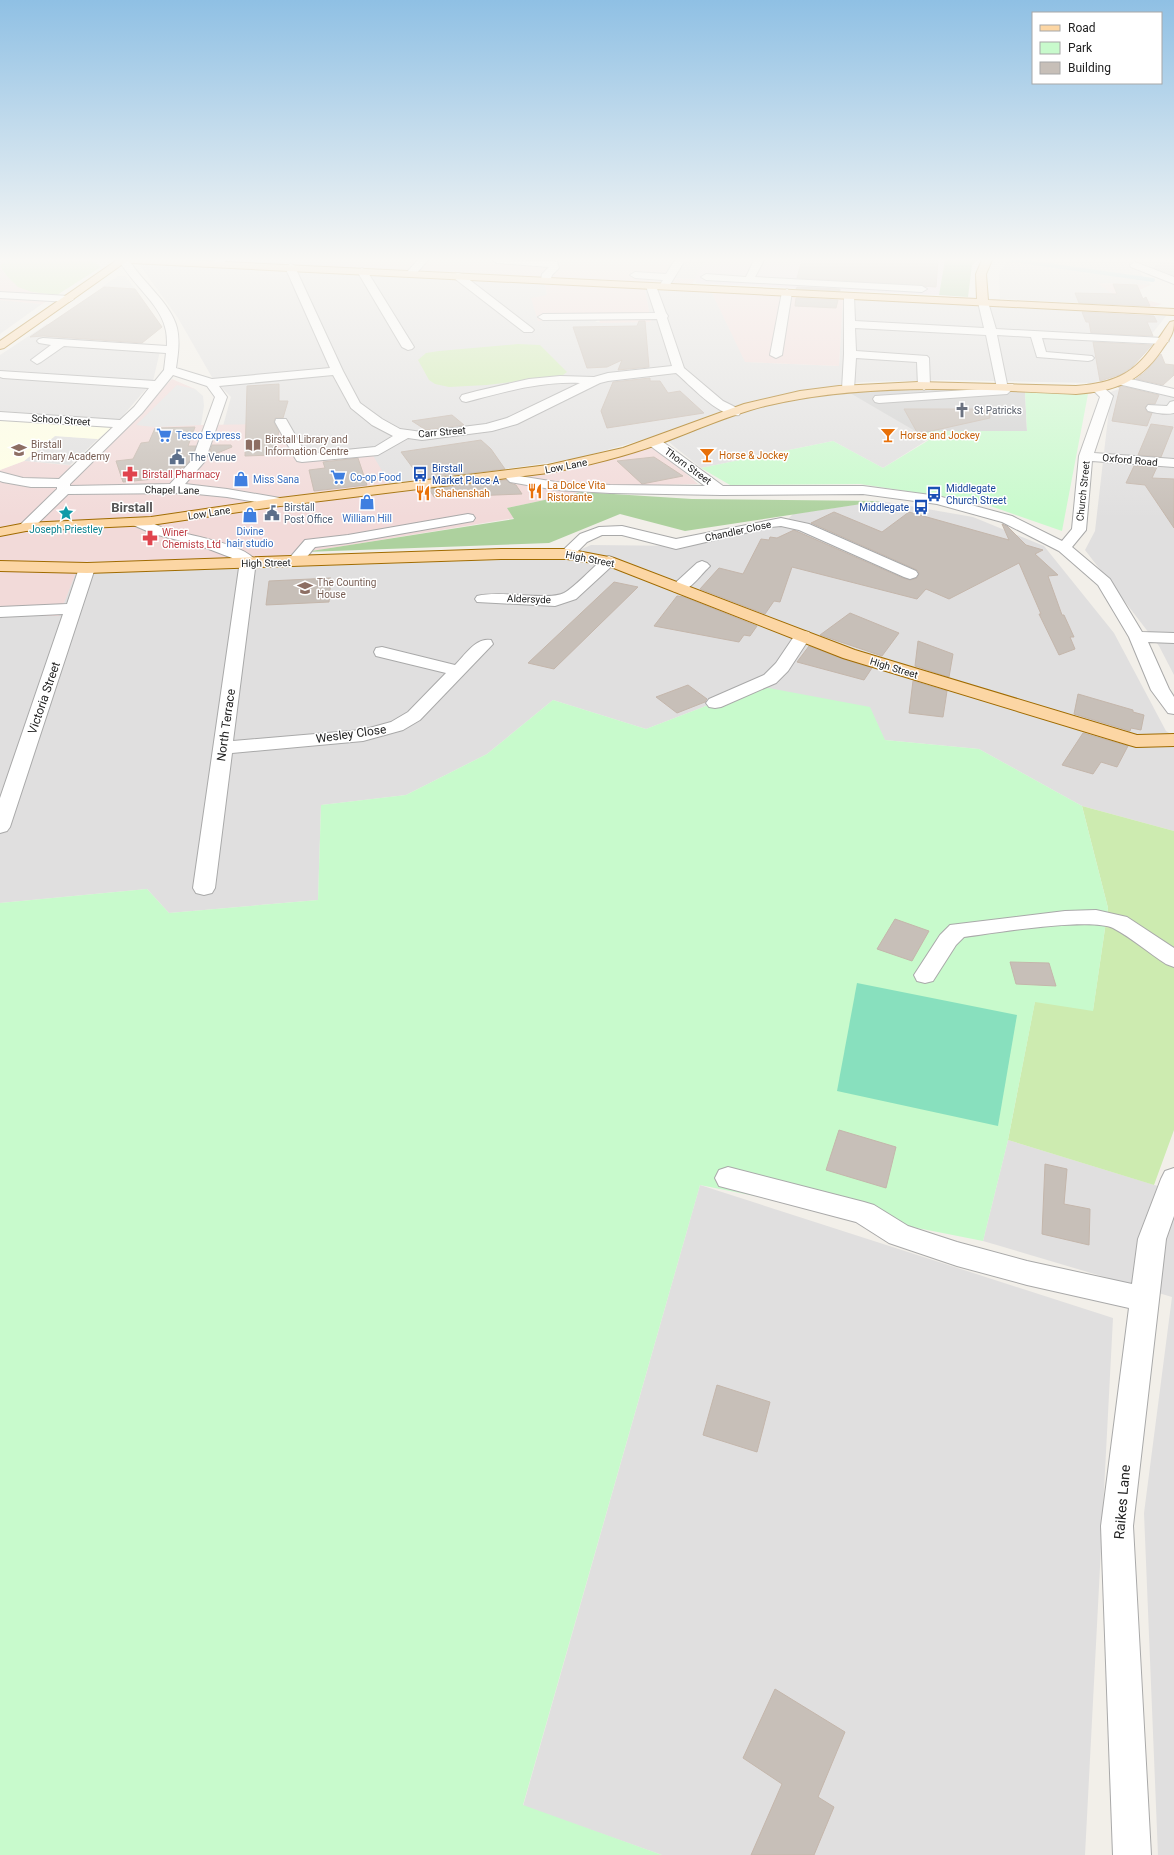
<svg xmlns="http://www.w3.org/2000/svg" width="1174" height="1855" font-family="Roboto,sans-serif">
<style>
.residential{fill:#e0dfdf}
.commercial{fill:#f2dad9}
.industrial{fill:#ebdbe8}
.education{fill:#ffffe5}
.religious{fill:#d0d0d0}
.grass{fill:#cdebb0}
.forest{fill:#add19e}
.park{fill:#c8facc}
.pitch{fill:#88e0be}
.parking{fill:#e2e2e2}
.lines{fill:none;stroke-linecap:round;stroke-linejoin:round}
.stream{stroke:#aad3df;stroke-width:4}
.building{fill:#c7bfb8;stroke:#c4b6ab}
.minor-casing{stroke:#a9a9a9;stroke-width:2}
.major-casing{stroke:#a06b00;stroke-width:2}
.minor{fill:#fff;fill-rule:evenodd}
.major{fill:#fcd6a4;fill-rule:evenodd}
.labels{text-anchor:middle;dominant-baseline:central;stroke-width:3;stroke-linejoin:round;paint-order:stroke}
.far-worship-label{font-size:10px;fill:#5b616d;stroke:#fff;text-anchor:start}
.far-street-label{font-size:10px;fill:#222;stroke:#fff}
.far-shop-label{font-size:10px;fill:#366cbe;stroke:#fff;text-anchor:start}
.far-food-label{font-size:10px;fill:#c56008;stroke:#fff;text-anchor:start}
.far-education-label{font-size:10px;fill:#785e54;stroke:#fff;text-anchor:start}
.far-service-label{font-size:10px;fill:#4e5e75;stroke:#fff;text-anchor:start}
.far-transit-label{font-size:10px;fill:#164399;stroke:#fff;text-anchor:start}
.far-health-label{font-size:10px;fill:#be3a42;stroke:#fff;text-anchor:start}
.far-culture-label{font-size:10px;fill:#0d838f;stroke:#fff}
.street-label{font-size:12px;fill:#222;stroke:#fff}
.far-district-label{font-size:13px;font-weight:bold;fill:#555;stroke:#fff}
.near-street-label{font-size:14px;fill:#222;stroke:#fff}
</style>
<rect width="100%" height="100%" fill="#f2efe9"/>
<path class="residential" d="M672,260h34l-11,19 -32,-1z
M1009,260h157l-27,12 12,13 -53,-2 19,14 4,8 -121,-6 -1,-26z
M138,263l407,19 2,13 52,24 -4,3h56l-6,-33 67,4 34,69 93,4 4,-68 323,18 -43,55 -30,12 -147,-3 -82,2 -26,3 91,54 -46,29 -50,-27 -132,27 -41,-33 -85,24 -185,26 -85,-30 -18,-31 -64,2 8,-29 -18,-18 -35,-61z
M0,300l42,4 -42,30z
M47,324l55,3 -21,19 79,5 -7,30 -40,46 -113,-8v-64z
M1134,383l40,9v283l-15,-29 -74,-96 10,-19 16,-139z
M55,436l43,3 -28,26 -46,-4z
M881,501l92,16 71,29 70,87 52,98 8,5v95l-92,-25 -103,-57 -94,-9 -127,-54 -112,43 -93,-29 -66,54 -81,41 -85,10 -3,95 -149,13 -22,-24 -147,14v-287l59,-1 16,-41 486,-16 30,-13 99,1 91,-20 12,-12z
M1008,1140l166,51v664h-16l-14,-342 28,-216 -189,-56z
M700,1185l413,133 -28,537h-423l-139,-49z"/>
<path class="commercial" d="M0,260h5l-5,6 32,26 25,3 -15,9 -42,-4z
M200,260h472l-9,18 32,1 -5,10 153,9 -4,68 -94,-4 -33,-69 -67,-4 6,33 -51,1 -1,-4 -61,2 -7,-23 16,-3 -3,-18z
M1097,283l54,2 -17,7 8,7 20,5 -9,3 -32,-2 -4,-8z
M172,379l23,10 6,36 86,-1 18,31 66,-3 24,41 104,-14 155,-34 44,39 -86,2 -105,22 8,10 -245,40 -190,4 -21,54h-59v-146l24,-9 63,6z"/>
<path class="industrial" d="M706,260h239l-6,35 -243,-12 -1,-4z"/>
<path class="education" d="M0,419l113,8 -15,12 -43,-3 -31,25 -24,9z"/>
<path class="religious" d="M1166,260h8v17l-23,-9z
M909,388l116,3 2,40h-112l-65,-38z"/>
<path class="grass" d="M5,260l88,1 8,6 -44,28 -25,-3 -14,-5 -11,-11 -7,-10z
M518,344l22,1 27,27 -4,3 -19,3 -57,7 -38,2 -14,-3 -6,-4 -11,-20 8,-7 13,-2z
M1082,806l92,25v299l-20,55 -146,-45 27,-139 58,9 15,-102z"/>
<path class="forest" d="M945,260h33l-6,5 -4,32 -29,-2z
M582,492l110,7 189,2 -196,30 -65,-17 -71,29 -244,9 209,-33 -7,-11z"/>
<path class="park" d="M1025,391l63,3 -26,137 -83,-29 -119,-18 -130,1 -29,-17 132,-27 50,27 46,-28 -14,-9h112z
M758,686l112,21 15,33 94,9 103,57 26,102 -15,103 -58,-9 -27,138 -25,101 -283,-56 -177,620 139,50h-662v-952l147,-14 22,24 149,-13 3,-95 85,-10 81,-41 66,-54 93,29z"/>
<path class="pitch" d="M857,983l160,32 -19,111 -161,-35z"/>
<path class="parking" d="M118,276h7l10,13 -33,-2z
M177,385l18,4 8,7 1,10 -3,19 -47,2 -18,-2z"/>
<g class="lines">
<path class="stream" d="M1012,260l141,20"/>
</g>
<path class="building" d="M802,260h136l-2,27 -139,-9z
M1113,284l24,1 6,14 3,-2 4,9 -71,-3 -4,-10 42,1z
M104,287l31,2 27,38 -20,16 -99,-7 -13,1z
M797,287l43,2v2l-44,-2z
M796,298l42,2 -2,8 -41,-2z
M1082,312l72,4 3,6h-10l6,14 -62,-3 -2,-11h-3z
M639,321h6l4,46 -31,3 4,-10 -15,7 -20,1 -14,-41 64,-1z
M1093,342l59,3 -20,22 -10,7 -22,7z
M1161,354l4,10 9,1v10l-11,10 -27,-6 9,-7z
M650,378v3h10l8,12 12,-2 24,22 -97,15 -6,-17 12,-29z
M279,384v17h9l-5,17h-8l-1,4 5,10 -7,23 -27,1 2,-70z
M1121,386l38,9 -4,9h-7l-3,3 2,5 5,1 -5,13 -35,-5 8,-34h-2z
M904,409h85l1,9 -72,16z
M452,415l12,10 -38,5 -14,-9z
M1151,424l22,3 -12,30 -23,-2z
M195,427l-7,19h8l-5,13 -7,8 -30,12 -31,3 -7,-21 17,-2 8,-16 8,-1 6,-14z
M481,440l10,9 14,20 -84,10 -20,-27z
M212,445h19l1,2 -24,10z
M654,457l29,19 -41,8 -25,-23z
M358,458l9,27 -53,6 -5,-21 16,-2 -2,-6z
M1134,466l23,1 -5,11 22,1v49l-29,-43 -19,-2z
M506,480l4,3 6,2 6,9 -52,2 -2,-4 -34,5 -5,-8z
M834,512l48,20 27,-20 100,28 -7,-16 5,2 19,19 17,5 -8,4 23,21 -10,1 14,39h2l10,22h-4l5,12 -16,6 -20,-41h2l-22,-51 -70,36 -23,-10 -9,10 -125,-32 -12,35 -6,-1 -9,13 -65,-25 19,-21 24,6 18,-35 8,1 1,-3 7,1 17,-8 109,48 7,2 7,-2 2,-5 -2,-3 -106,-47z
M331,578l-2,24 -63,3 3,-24z
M614,582l24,5 -84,82 -26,-6z
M677,596l7,1 73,29 -7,10 -6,-1 -5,7 -85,-16z
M850,613l49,20 -17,23 -62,-21z
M918,641l35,13 -4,23 -34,-11z
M809,646l34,13 29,9 -8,12 -67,-18z
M913,681l34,10 -4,26 -34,-4z
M688,685l19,14 -2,3 -28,11 -21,-16z
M1078,694l55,16v2l11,3 -3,15 -10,-2 -1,3 -56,-17z
M1083,733l45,13 -11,21 -16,-5 -8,12 -31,-9z
M895,919l34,12 -17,30 -35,-12z
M1010,962l39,1 7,23 -40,-2z
M839,1130l57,17 -10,41 -60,-18z
M1045,1164l22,5 -3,35 26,5 -1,36 -47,-11z
M717,1385l53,17 -13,50 -54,-17z
M775,1689l70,43 -27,65 16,10 -20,48h-63l31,-71 -39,-26z"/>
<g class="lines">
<g class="minor-casing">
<path id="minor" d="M119,260h10c13,22 42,43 48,68 3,14 1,26 -1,40l36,11 118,-11 -45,-101 5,-3 4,1 49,106 17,32 22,16 18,10 22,3 64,-8 21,-6 73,-35c-39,-2 -76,9 -114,19l-4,-1 -2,-3 2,-3 15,-4 52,-12 31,-3 34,1 14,-4 64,-7 -15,-47 -114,1 -5,-3 5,-3 112,-1 -9,-27 5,-3 5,3 10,27 2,3 -1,2 17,50 39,33 16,8 2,3 -2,3c-18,4 -49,-30 -63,-42l-68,8 -8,2 -83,41 -25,7 -70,9 -14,-2 -30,17 -76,7 -5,-1 -2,-3 -20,-36 1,-3h10l20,35 69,-7 18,-11 -21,-11 -21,-17 -18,-33 -114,11 8,11 -22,64 -20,23 42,5 53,9 5,1 2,3 -2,3 -5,1 -53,-9 -40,-4 -119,1 -37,36h-10l-2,-3 2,-3 36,-35v-2h-26l-28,-5 -3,-1v-9l23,6 36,1 54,-52 -113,-7v-8l120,8 14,-13 15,-19 -146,-10 -3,-1v-6l155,10 9,-11 2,-17 -102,-7 -23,16 -4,2 -6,-4 20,-15 -12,-2 -2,-2 2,-2 4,-1 124,8c0,-6 0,-13 -2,-19 -6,-24 -34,-44 -46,-67zM173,375l34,11 8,11 -23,63 -22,24 -100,2v-2l72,-71z
M215,260h11l-6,6 -4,1 -5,-3z
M418,260h10l-13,15h-8l-1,-2z
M492,260l61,1 4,1 2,6 -7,7 -2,7 -4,1 -5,-3 1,-6 7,-7 -52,-4z
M675,260h10l-17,28 -4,1 -5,-3 4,-6 -28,-2 -5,-3 5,-3 31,2z
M754,260h10l-9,17 167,9 5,3 -5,3 -216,-12 -5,-3 5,-3 40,3z
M1135,262l39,15v7l-43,-17 -1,-2z
M362,268l5,3 47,76 -2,2 -4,1 -6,-3 -45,-76z
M458,273l4,1 70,54 2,2 -2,2h-8l-70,-54 -1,-2 1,-2z
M787,289l5,3 -10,63 -6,3 -6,-3 12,-63z
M0,292l69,4 5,3 -5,3 -69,-4z
M849,293l5,3 1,25 129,7 -6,-26 5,-3 5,3 8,27 167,9 6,3 -6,3 -121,-6 4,14 46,4 2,2 -2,2 -4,1 -51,-4 -6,-20 -34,-2 10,49h6l2,3 -8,7 -128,9 -4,-1 -2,-3 2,-3 122,-8 -11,-53 -131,-7 1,23 71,5 2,2 1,28 -6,4 -6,-4 -1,-24 -61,-4 -2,31 -2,3h-8l-2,-3 2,-35v-58z
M1122,377l52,12v8l-56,-13 -2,-3z
M1098,385l4,1 11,10 -19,57 80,6v8l-82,-6 -6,69 -14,17 38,32 32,53 32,1v10l-26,-1 21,47 5,8v17l-6,-1 -17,-23 -22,-53 -31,-52 -39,-34 -57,-29 -65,-18 -74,-10 -142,1 -111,-2 -54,-3 -46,-8 -7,-7 2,-3 5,-1 9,5 37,6 54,3 95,1 -56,-41 -2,-3 2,-3h10l64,47h140l75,10 74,20 50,25 10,-12 7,-73 21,-59 -8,-8 2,-3z
M1174,401v12c-8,2 -18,0 -26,-2l-2,-3 2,-3 19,1 3,-4z
M468,514l5,1 2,3 -2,3 -125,22 -33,4c-8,9 -14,21 -26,18l-3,-3 19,-22 43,-5z
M138,518c9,2 17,7 26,10 21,7 80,15 92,33l-23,180 129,-11 29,-8 17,-10 38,-39 -70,-17 -2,-4 2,-4 6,-1 73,18c10,-10 21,-28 36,-25l2,4 -73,76 -17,10 -40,11 -131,12 -17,135 -3,5 -8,2 -8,-2 -3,-5 47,-327 -39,-15 -47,-12 -21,-9 -2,-3 2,-3z
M781,518l28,6 107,47 2,3 -2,3 -6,2 -6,-2 -105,-47 -18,-4 -10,1 -95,22 -54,-14h-20l-15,7 -15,15 -5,2 -5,-2 -3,-3 21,-20 19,-7 23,-1 54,13z
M609,556l5,2 3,3 -3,3 -38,35 -21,7 -78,-4 -2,-3 2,-3c24,-6 71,5 87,-3 11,-6 29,-26 40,-35z
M702,561l5,2 3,3 -3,3c-9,9 -20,26 -34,22l-2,-3 2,-3 24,-22z
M87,563l5,2 3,3 -85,259 -3,4 -7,2v-35l63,-184 -63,3v-10l67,-3 12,-36 3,-3z
M803,631l6,1 2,4 -23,35 -12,12 -55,24 -6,1 -6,-1 -3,-4 3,-4 55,-24 12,-12 21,-31z
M1096,910l31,7 47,31v19l-8,-3c-17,-11 -34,-26 -53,-36 -23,-11 -119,5 -149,9l-8,8 -23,36 -8,2 -8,-2 -3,-6 26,-40 10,-10 115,-14z
M728,1167l136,35 10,3 34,21 49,16 70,19 105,23 6,-45 23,-60 4,-8 9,-3v48l-8,23 -33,287 18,329h-38l-12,-329 28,-218 -102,-23 -70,-19 -68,-23 -33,-21 -137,-36 -4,-8 4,-8z"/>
</g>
<g class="major-casing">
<path id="major" d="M117,260h68l792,39 -1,-25 6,-14h10l-6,14 2,26 186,9v6l-1043,-52 -4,-2 -123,87 -4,1v-8z
M1174,321c0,14 -5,18 -13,30 -22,32 -47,40 -85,43 -104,-5 -209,-12 -311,12 -36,9 -71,25 -106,38 -36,13 -73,22 -111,29l-268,33 -129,19 -125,6 -26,5v-8l26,-5 125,-6 129,-19 268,-33 75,-17 121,-44 56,-13 39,-5 79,-4 158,4c55,-4 65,-22 94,-64z
M501,549h66l47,9 241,92 282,85 37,-1v12l-38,1 -7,-2 -286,-87 -237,-93 -39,-6h-66l-414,14 -87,-2v-10l87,2z"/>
</g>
<use href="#minor" class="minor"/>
<use href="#major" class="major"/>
</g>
<linearGradient id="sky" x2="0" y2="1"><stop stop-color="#8fc0e4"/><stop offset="0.5" stop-color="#f9f8f5"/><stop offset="1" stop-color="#f9f8f5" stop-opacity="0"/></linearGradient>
<rect width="1174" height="519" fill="url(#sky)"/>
<defs>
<g id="church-bare" transform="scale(1.2)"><path d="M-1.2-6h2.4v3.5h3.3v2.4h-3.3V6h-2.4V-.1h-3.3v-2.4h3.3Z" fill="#6b7280" stroke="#fff" stroke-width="2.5" paint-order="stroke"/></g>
<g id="supermarket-bare" transform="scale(1.2)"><path d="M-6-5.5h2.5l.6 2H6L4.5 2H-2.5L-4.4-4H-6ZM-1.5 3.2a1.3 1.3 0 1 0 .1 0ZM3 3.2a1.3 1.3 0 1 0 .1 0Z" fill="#3f7fe0" stroke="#fff" stroke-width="2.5" paint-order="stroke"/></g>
<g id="bar-bare" transform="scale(1.2)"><path d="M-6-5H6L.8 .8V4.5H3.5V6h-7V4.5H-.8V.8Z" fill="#e8710a" stroke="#fff" stroke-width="2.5" paint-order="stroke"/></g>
<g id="library-bare" transform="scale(1.2)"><path d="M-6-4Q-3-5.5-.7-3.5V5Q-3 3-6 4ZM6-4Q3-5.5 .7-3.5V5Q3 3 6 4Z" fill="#8d6e63" stroke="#fff" stroke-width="2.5" paint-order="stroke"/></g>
<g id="school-bare" transform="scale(1.2)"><path d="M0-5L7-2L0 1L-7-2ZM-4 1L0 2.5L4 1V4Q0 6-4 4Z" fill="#8d6e63" stroke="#fff" stroke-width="2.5" paint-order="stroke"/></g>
<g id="civic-bare" transform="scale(1.2)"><path d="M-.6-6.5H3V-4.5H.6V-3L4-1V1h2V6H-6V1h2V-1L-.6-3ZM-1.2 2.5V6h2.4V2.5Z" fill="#5c6f8a" stroke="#fff" stroke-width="2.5" paint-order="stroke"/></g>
<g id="pharmacy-bare" transform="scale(1.2)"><path d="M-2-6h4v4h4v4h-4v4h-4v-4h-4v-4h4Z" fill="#e0444e" stroke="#fff" stroke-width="2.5" paint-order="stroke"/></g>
<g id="bus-bare" transform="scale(1.2)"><path d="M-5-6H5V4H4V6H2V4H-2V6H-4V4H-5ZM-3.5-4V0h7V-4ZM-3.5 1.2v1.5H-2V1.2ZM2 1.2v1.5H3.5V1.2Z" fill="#1a4fb4" stroke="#fff" stroke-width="2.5" paint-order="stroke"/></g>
<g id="shop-bare" transform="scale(1.2)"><path d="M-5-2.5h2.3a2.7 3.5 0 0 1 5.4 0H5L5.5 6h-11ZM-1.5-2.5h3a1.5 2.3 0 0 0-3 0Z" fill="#3f7fe0" stroke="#fff" stroke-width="2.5" paint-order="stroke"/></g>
<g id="restaurant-bare" transform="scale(1.2)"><path d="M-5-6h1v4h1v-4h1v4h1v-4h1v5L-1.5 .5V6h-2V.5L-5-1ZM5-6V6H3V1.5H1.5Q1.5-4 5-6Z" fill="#e8710a" stroke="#fff" stroke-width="2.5" paint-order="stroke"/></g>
<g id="sight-bare" transform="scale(1.2)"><path d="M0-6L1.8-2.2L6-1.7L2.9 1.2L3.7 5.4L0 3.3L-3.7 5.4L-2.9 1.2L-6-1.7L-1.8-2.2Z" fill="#0f9aa8" stroke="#fff" stroke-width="2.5" paint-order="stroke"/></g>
</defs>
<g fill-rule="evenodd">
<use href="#church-bare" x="962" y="410"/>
<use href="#supermarket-bare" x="164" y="435"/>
<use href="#bar-bare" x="888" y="435"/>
<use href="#library-bare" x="253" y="445"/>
<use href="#school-bare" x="19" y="450"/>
<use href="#bar-bare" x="707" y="455"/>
<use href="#civic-bare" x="177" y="457"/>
<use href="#pharmacy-bare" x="130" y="474"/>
<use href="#bus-bare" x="420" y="474"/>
<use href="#supermarket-bare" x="338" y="477"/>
<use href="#shop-bare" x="241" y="479"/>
<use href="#restaurant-bare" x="535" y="491"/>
<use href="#restaurant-bare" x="423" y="493"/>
<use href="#bus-bare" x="934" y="494"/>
<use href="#shop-bare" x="367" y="502"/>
<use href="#bus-bare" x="921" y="507"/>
<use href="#sight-bare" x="66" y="513"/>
<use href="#civic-bare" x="272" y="513"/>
<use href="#shop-bare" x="250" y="515"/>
<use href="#pharmacy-bare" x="150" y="538"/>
<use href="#school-bare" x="305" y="588"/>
</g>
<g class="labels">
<g class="far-worship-label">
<text x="974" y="410">St Patricks</text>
</g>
<g class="far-street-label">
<text transform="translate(61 420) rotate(4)">School Street</text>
<text transform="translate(442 432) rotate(-5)">Carr Street</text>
<text transform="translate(1130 460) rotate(5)">Oxford Road</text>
<text transform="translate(566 466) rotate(-11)">Low Lane</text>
<text transform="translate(688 466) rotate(36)">Thorn Street</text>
<text transform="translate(172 490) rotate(1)">Chapel Lane</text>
<text transform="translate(1083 491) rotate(-84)">Church Street</text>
<text transform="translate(209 513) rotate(-9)">Low Lane</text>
<text transform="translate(738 531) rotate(-12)">Chandler Close</text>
<text transform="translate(590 559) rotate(11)">High Street</text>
<text transform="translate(266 563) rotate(-1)">High Street</text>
<text transform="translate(529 599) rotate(2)">Aldersyde</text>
<text transform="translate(894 668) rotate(17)">High Street</text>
</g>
<g class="far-shop-label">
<text x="176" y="435">Tesco Express</text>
<text x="350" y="477">Co-op Food</text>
<text x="253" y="479">Miss Sana</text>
<text x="367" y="518" text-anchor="middle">William Hill</text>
<text x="250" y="531" text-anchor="middle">Divine<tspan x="250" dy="12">hair studio</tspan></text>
</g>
<g class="far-food-label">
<text x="900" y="435">Horse and Jockey</text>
<text x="719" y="455">Horse &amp; Jockey</text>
<text x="547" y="485">La Dolce Vita<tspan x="547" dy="12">Ristorante</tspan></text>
<text x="435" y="493">Shahenshah</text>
</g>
<g class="far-education-label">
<text x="265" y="439">Birstall Library and<tspan x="265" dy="12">Information Centre</tspan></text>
<text x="31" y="444">Birstall<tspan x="31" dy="12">Primary Academy</tspan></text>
<text x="317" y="582">The Counting<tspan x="317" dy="12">House</tspan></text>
</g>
<g class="far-service-label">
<text x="189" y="457">The Venue</text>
<text x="284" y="507">Birstall<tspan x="284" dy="12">Post Office</tspan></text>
</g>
<g class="far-transit-label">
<text x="432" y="468">Birstall<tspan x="432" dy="12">Market Place A</tspan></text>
<text x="946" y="488">Middlegate<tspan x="946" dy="12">Church Street</tspan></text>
<text x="909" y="507" text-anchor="end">Middlegate</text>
</g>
<g class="far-health-label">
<text x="142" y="474">Birstall Pharmacy</text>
<text x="162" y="532">Winer<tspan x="162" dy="12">Chemists Ltd</tspan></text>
</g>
<g class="far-culture-label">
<text x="66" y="529">Joseph Priestley</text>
</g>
<g class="street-label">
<text transform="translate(44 698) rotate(-71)">Victoria Street</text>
<text transform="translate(226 725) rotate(-82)">North Terrace</text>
<text transform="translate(351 734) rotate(-8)">Wesley Close</text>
</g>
<g class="far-district-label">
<text x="132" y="507">Birstall</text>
</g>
<g class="near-street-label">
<text transform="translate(1122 1502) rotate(-85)">Raikes Lane</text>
</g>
</g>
<rect x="1032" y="12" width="130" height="72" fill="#ffffff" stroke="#a7a7a7"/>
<rect x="1040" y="25" width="20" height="6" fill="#fcd6a4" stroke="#a7a7a7"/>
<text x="1068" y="32" font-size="12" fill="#222222">Road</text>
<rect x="1040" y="42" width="20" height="12" fill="#c8facc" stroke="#a7a7a7"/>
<text x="1068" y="52" font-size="12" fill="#222222">Park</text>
<rect x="1040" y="62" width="20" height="12" fill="#c7bfb8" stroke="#a7a7a7"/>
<text x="1068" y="72" font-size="12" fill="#222222">Building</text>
</svg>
